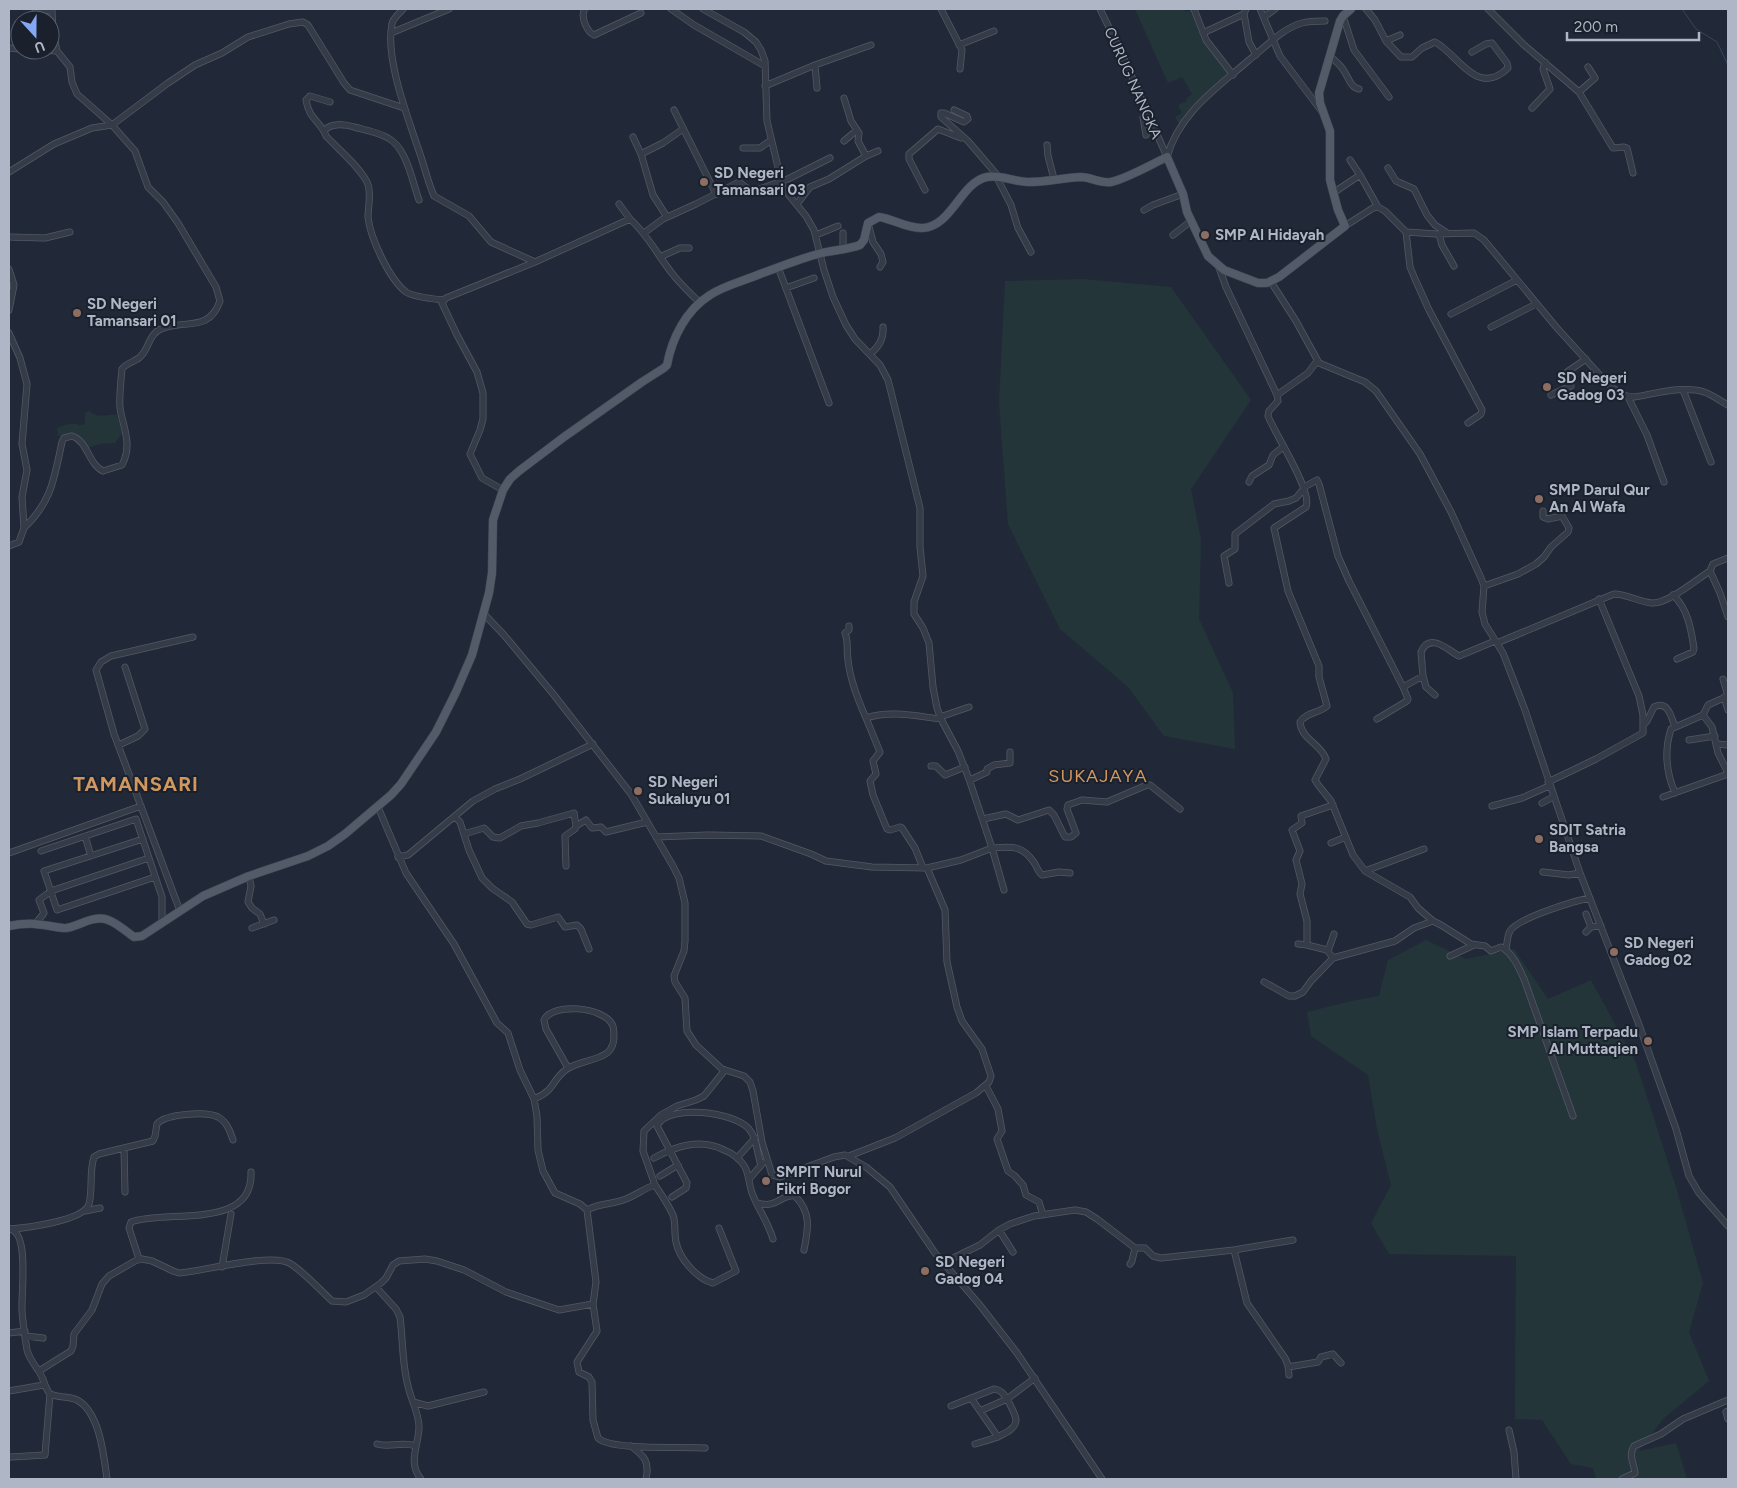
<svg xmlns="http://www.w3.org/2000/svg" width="1737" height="1488" font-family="Figtree,sans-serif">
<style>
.green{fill:#233539}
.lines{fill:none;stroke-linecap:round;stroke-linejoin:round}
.stream{stroke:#35445f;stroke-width:1}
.minor-casing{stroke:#525966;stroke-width:7}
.major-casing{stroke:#3e4552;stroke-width:9}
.minor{stroke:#353c48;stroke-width:5.5}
.major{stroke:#535a68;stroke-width:8}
.education-dot{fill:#8d6e63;stroke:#1a212d;stroke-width:2}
.labels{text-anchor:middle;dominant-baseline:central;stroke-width:4;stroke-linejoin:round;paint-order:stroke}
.street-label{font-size:15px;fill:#afb6c5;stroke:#1a212d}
.poi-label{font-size:15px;font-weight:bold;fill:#afb6c5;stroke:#1a212d;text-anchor:start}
.quarter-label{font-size:18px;letter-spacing:1px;fill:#d0975f;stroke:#1a212d}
.district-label{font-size:20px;font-weight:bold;letter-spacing:1px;fill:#d0975f;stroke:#1a212d}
</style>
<rect width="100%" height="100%" fill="#212938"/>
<path class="green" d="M1135,9h49l2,3 5,-2 10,28 28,35 -36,33 -14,18 -4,-7 7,-4 -4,-8 9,-4 -1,-2 6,-5 -10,-17 -14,6z
M1083,279l88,8 80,113 -60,89 10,51 -2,79 34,74 2,56 -71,-13 -36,-49 -68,-58 -52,-105 -9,-121 6,-122z
M89,411c8,8 18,3 28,4l5,18 -7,10 -15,1 -12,4 -18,-14 -12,2 -1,-8c7,-3 16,-6 23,-3l5,-1v-11z
M1426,940l40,19 48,-10 34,50 43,-19 45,83 40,124 27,96 -14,49 20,49 -46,38 -24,32 37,-8 11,36h-91l-3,-11 -22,-4 -29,-44 -27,-1 1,-163 -127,-2 -18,-31 20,-38 -14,-56 -9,-54 -57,-39 -4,-24 44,-11 28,-5 9,-36z"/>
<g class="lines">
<path class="stream" d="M1682,9l14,20 21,13 11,23"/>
<g class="minor-casing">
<path id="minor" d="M403,9c-4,5 -10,9 -11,15 -7,34 15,91 26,124 6,16 9,32 16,48l35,20 22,26 44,20 95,-43c17,15 27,35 41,53 8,11 19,21 29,31
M671,9l23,16 71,41
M941,9l21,41 -2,19
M1100,9l21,43 46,105
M1194,9l12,31 27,35
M1260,9l20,47 43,57
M1366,9l9,11 11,21 15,16h11l10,-9 13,-6c24,13 42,56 73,26l-1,-5 -15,-20 -6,1 -14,8
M1488,9l36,36 55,47 34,56 11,-1 3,1 6,25
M584,11c-3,7 3,21 10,24l47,-22
M1244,14l5,28 7,13
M1343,16l11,34 35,47
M1264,17l11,-8
M391,33l58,-24
M1203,33l41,-19 2,-5
M1386,41l14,-6
M959,45l35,-14
M9,48l11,1
M40,50l17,1
M1330,56c5,5 11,9 14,15 5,7 6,16 15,18
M815,65l2,23
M765,86l50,-21 56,-20
M1579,92l16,-14 -7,-11
M330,102l-20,-6 -4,4c3,20 15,21 20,36 12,13 33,30 41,46 5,10 1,24 1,35 2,20 21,62 38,75 7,5 28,7 37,8
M1532,108l18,-19 -7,-20 2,-7
M674,110l42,84
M954,110l13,6 1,3 -4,3 -20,-9h-3v4l27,24 30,35
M325,130c6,-7 21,-6 29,-3 11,3 24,5 34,11 19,10 24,43 31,62
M1146,135l-3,-18 5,-4
M633,137l8,17 12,41 14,22
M844,141l13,-11
M1047,145l1,11 6,23
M743,148h17l11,-8
M641,154l22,-11 20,-14
M866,156l12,-5
M1167,157c12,-44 50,-69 82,-97 17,-13 32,-31 53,-37 7,-2 15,-2 23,-2
M1350,160l10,15
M1388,168l8,13 18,8 13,26 8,10 12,8
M9,172l45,-28 38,-16 20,-3 56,-42 27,-18 27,-12 26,-16 41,-13 14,-2 5,3 36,58 6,7 54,18
M996,176l15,29 7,23 13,24
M925,190l-16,-31v-5l29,-25 23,9
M1333,193l27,-18 18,32
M619,204l11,15
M797,204l13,-17 19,-8 37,-23 -8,-15 1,-8 -8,-12 -7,-23
M1144,210l9,-5 30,-11
M1345,226l28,-18 5,-1 7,4 21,21 30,2 38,-1 10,7 73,88 52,57c8,6 15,12 25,12 20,-3 51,-12 70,-5 9,3 16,9 24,13
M869,227l4,15 8,12 2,8 -3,5
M1406,232l4,35 5,12 14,31 53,100 -1,4 -13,9
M644,233l19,-14 33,-15 43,-22 12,9h3l34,-12 42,-21
M843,233v16
M1439,234l3,11 12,21
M816,235l22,-9
M1173,235l18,-14
M9,237l36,1 25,-6
M660,257l20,-9h9
M1218,265l8,22 51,108 1,6 -9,10 -1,5c7,18 45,76 38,91l-32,21 14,63 31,75v11l8,29c-7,7 -21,6 -27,16 1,17 21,22 26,37l-11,21 4,6 12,15 22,54 12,16 45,26 8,11 15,13 8,4 30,19 14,2 6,5 10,-4c11,5 18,21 23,32l49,137
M778,267l51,136
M9,269l5,16 -5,25
M1271,282l25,39 23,42 46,19 11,9 44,63 31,58 30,66 3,8 -2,26 3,12 18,29 22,57 55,163 58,149 38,107 13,47 10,17 29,33
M786,288l28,-10
M1451,314l66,-34
M1491,327l45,-23
M9,333l11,25 7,26 -5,60 5,26 -5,27 2,31 -5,14 -10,4
M870,354c9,-7 14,-15 13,-27
M1683,390l28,72
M1277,395l31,-22 9,-12
M1551,395l20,-9 -4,-14 19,-13
M1628,397l19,38 17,47
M1249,482l3,-6 17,-11 4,-10 10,-8
M503,490l-21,-12 -12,-24 10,-24 3,-11v-26l-6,-21 -20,-37 -15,-32 4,-5 89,-36
M24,528c28,-27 30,-49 38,-86l2,-4 8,-2c16,5 16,28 31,35l19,-6c11,-21 1,-37 -2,-57 -1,-11 1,-28 2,-39 5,-7 14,-7 19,-13 8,-8 8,-22 20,-27 23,-10 48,4 59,-28l-4,-14 -38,-64 -15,-21 -15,-15 -13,-36 -23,-26 -35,-31 -5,-12 -2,-15 -13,-16 -4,-18 -1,-22 -17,-2
M1728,558l-15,6 -3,7 10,22 8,24
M1229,583l-5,-27 11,-7v-15l39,-30 15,-3 7,-3 10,-12 11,-6 2,4 19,72 11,25 54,106 20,-11 -2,-24c9,-21 28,-1 38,4l36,-15
M1484,586l34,-12 18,-10 8,-7 7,-10 17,-15 1,-4 -7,-12 -14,3 -5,-2v-6
M1673,595c15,14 18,34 21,53l-1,4 -16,7
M484,614l20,21 50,60 77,99 42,72 6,12 6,25v38l-1,10 -10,25 1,6 10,16 2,33 9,14 26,24 22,7 6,6 3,9 9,51 10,33 8,2 54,-20 11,-2 21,12 24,20 45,66 44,51 38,49 85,126
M849,626v4l-4,3c4,10 1,17 3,27 2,20 10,40 18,58 25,-8 49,-2 75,1
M1497,643l117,-49c13,0 25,8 38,9 16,1 45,-24 58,-32
M1423,676l3,11 9,8
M1723,679l5,17
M1724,697l4,13
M1703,715l5,-10 20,-9
M940,717l29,-10
M866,718l14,34 -7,9 3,13 -6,7 3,14 14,34 3,1 10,-3 2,1 13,20 8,20
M1377,719l30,-18 1,-2 -5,-12
M1644,724l3,-3 7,-14c14,-7 17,9 21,20
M1689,740l26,-4
M1717,744l11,1
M119,745l19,-9 7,-7 -20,-62
M931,766h5l9,9 20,-8
M970,780l17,-8v-3l7,-4 16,-2v-11
M1548,782l48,-23 47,-26v-18l-4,-19 -40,-97
M1675,793c-9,-21 -11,-42 -4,-64l32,-14 9,12 6,26 10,20
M1663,797l65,-23
M1542,803l11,-6
M1333,805l-32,11 1,7 -10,7 8,21 -4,9 6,24 -2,10 7,27v24l20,5 6,8
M1492,806l30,-8 27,-12
M378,807l28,66 48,71 43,79 11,10 12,37 14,29 3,17 1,34 5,21 12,22 25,11 7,6c15,-8 25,-5 39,-11 10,-4 19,-11 29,-14 6,9 13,19 18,30 3,8 1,18 3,27 3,16 21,37 37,41l23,-12 -17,-43
M455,817l5,5 9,28 13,28 10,10 20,14 15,22 4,1 27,-8 7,10 12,-2 4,4 8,20
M983,819l23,-5 12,6 31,-10 5,5 11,22h6l5,-4 -9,-24 1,-4 14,-5 25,2 40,-17h3l30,24
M464,834l20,-6 9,9 7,1 21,-12 17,-3 36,-10 2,13 10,-6 6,8 9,-1 5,5 41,-10
M85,836l6,20
M656,837l52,-2 53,1 50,18 15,7 46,6 55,1 34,-8 31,-12 -23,-69 -11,-28 -17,-32 -4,-11 -4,-21 -4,-44 -6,-15 -9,-14v-12l9,-26 -3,-29v-39l-32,-128 -8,-15 -25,-26 -9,-14 -13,-28 -9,-27 -10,-40 -8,-14 -23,-28 -16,-67 -2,-60 -4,-11 -5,-8 -12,-10 -41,-23
M143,839l-99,32 13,39 98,-33
M1331,843l15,-6
M41,851l95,-32 26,78v26
M9,853l132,-47
M398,857l10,-2 65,-54 22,-12 25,-10 73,-35
M566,866l-1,-30 10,-7 1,-3
M1365,871l59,-22
M1543,872l26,3 11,-2
M249,876l2,10 -3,16 4,6 8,6 4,10
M1004,890l-12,-42c18,-1 29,-4 41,13 4,5 4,10 9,14l17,-3 11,1
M180,911l-66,-177 -18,-64 5,-8 10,-6 82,-19
M1586,914l5,13
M36,923l8,-10 -5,-13 12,-9 98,-33
M252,928l22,-8
M1586,932l5,-5 10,-1
M1298,944l9,1
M1506,950c1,-6 1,-14 4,-19 8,-13 64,-30 80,-33
M1328,951l6,-17
M1450,956l24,-11
M1264,982l25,14h6l8,-4 8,-11 22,-23 62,-17 19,-13 19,-7
M986,1086l12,23 4,22 -5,8 11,32 7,5 8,9 3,10 13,7 4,13
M534,1099c21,-8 18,-20 33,-30 12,-8 29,-8 40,-16 5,-4 7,-11 7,-17 0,-4 0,-9 -2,-12 -9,-17 -59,-22 -68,-4l2,9 22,39
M124,1149l1,43
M849,1156l46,-18 81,-45 13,-11 2,-6 -9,-27 -20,-28 -5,-14 -10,-45 -2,-52 -18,-42
M654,1158c22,-12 46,-20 70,-8 8,3 16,9 21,17 4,8 4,17 7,26 6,16 16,29 21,46
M737,1158l18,-20
M660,1176l18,-11
M749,1179l14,-16
M655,1185l-12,-34 1,-20 17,-16 16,-9 19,-6 8,-4 21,-26
M672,1197l14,-9 1,-5 -30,-57c11,-23 78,-14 92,3 8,9 8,25 12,36
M758,1203c19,6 23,-9 37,-7 17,17 13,33 9,54
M587,1210l9,72 -3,22 4,27 -20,31 2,10 10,5 3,5 1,38 5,18c13,13 87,8 107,10
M85,1211l15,-3
M9,1229c16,-1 75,-8 80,-25 4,-15 0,-32 5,-47l5,-3 54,-13 2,-5 2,-12c8,-10 49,-13 61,-7 9,5 12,14 15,23
M12,1230c17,6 9,65 10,81 1,13 3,27 5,39 2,8 7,14 11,20 6,8 6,17 12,24 9,4 19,2 27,6 23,12 27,57 30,79
M999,1230l14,22
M1234,1250l59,-10
M139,1259l-10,-31 2,-6c35,-13 123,9 120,-50
M943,1263l37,-18 19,-15 11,-6 24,-8 41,-6 11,2 11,7 38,29h10l8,8 8,2 73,-8 13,53 38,55 3,7 1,10
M1130,1264l2,-3 3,-13
M222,1267l9,-53
M376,1287l20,22 4,8c3,23 2,47 8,69 3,14 11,27 11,41 0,17 -12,36 2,52
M9,1333l16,-2
M26,1336l17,2
M1288,1367l30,-5 3,-5 12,-3 8,9
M39,1371l32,-20 2,-5 1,-12 18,-24 10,-26 7,-8 26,-15 7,-2 10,2 21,10 6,2c25,-2 94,-21 112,-9 15,10 28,25 41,37l14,1 18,-7 17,-12 5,-5 7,-13 6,-4 26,-2 12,2 27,9 42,22 53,18 34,-6
M9,1391l35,-6
M971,1398l27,39
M413,1402l15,4 56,-14
M951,1406l43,-17c7,1 9,4 13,10l-27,12
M1728,1411l-2,1 2,7
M1509,1430l5,22 2,27
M377,1444c12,4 26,-3 38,2
M975,1444c10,-3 40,-10 41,-23 0,-7 -6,-16 -9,-22l28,-21
M631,1446c13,10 19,15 15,33
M11,1457l34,-2 5,-61
M1622,1479l13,-6c-1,-10 -7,-18 -1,-27l27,-12 22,-15 45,-19"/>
</g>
<g class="major-casing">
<path id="major" d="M9,926c23,-5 32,-1 54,2 6,1 13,-3 19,-5 26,-11 32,0 52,14l8,-1 61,-40 46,-20 59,-20 20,-10 17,-12 46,-39 10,-11 35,-52 20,-40 16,-37 17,-62 3,-20 1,-53 10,-30 7,-11 9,-8 45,-34 78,-55 22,-14 3,-3c5,-27 19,-55 43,-70 15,-10 34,-14 50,-21 20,-7 39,-15 58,-20 14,-4 29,-4 42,-9l4,-5 4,-17 11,-6c15,2 28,12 44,11 29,-2 38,-46 64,-51 13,-3 27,5 41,5 17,0 35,-4 53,-5 10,0 20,7 30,5 17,-4 39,-17 56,-25l16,37 4,18 21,44 16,14 34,13h9l12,-6 66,-51 -7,-16 -8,-30v-49l-10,-28 -1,-10 21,-72 3,-5 8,-7"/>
</g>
<use href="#minor" class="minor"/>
<use href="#major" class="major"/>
</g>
<g class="education-dot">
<circle cx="704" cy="182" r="5"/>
<circle cx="1205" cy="235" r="5"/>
<circle cx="77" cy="313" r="5"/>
<circle cx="1547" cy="387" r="5"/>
<circle cx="1539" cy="499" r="5"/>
<circle cx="638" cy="791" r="5"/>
<circle cx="1539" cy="839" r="5"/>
<circle cx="1614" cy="952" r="5"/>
<circle cx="1648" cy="1041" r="5"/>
<circle cx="766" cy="1181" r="5"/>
<circle cx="925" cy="1271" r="5"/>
</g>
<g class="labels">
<g class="street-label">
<text transform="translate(1133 83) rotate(66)">CURUG NANGKA</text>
</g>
<g class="poi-label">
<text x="714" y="173">SD Negeri<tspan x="714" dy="17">Tamansari 03</tspan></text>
<text x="1215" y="235">SMP Al Hidayah</text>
<text x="87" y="304">SD Negeri<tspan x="87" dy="17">Tamansari 01</tspan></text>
<text x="1557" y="378">SD Negeri<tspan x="1557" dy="17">Gadog 03</tspan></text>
<text x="1549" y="490">SMP Darul Qur<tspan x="1549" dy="17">An Al Wafa</tspan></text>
<text x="648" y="782">SD Negeri<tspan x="648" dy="17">Sukaluyu 01</tspan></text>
<text x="1549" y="830">SDIT Satria<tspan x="1549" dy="17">Bangsa</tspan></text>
<text x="1624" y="943">SD Negeri<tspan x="1624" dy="17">Gadog 02</tspan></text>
<text x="1638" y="1032" text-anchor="end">SMP Islam Terpadu<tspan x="1638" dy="17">Al Muttaqien</tspan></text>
<text x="776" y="1172">SMPIT Nurul<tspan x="776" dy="17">Fikri Bogor</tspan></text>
<text x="935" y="1262">SD Negeri<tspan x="935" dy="17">Gadog 04</tspan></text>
</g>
<g class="quarter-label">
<text x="1098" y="776">SUKAJAYA</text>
</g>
<g class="district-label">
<text x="136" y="784">TAMANSARI</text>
</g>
</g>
<rect width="1737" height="1488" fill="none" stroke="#afb6c5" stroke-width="20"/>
<g transform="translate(35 35) rotate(159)"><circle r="24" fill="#1a212d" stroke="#565d6a"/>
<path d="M0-4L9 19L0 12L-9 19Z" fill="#84a8f5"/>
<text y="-8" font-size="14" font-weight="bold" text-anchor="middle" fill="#afb6c5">U</text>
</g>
<path d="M1567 32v8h132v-8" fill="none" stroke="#afb6c5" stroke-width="2.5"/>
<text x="1574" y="32" font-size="15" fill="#afb6c5" stroke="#1a212d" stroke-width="4" paint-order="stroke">200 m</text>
</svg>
